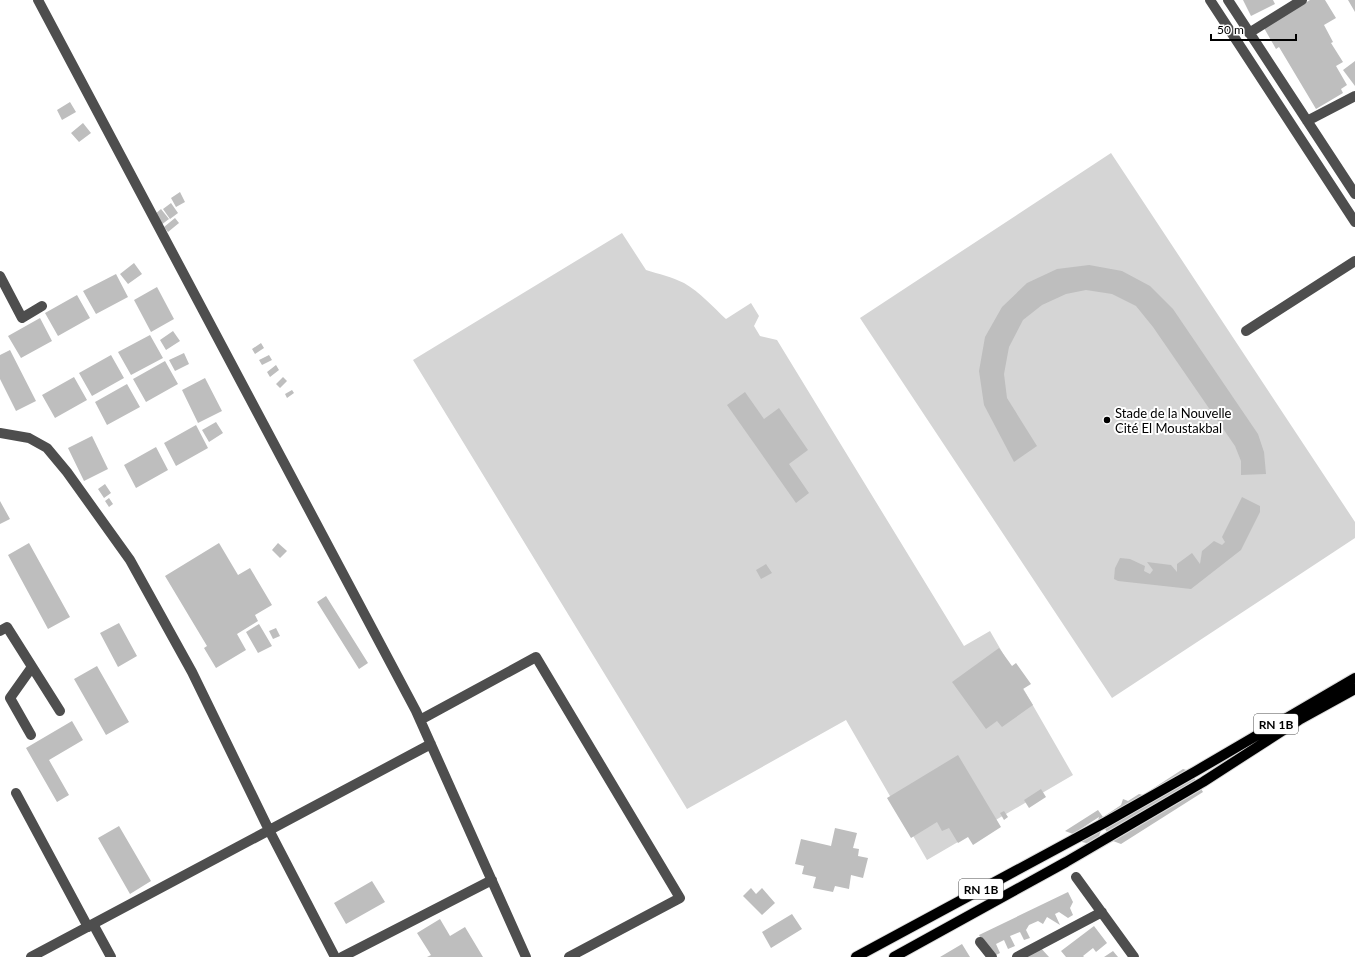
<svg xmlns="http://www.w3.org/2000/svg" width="1355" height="957" font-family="Lato,sans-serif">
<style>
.green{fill:#d5d5d5}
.building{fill:#bebebe}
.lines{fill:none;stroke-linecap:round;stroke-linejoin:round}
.major-casing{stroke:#dbdbdb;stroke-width:12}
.minor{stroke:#4e4e4e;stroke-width:10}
.major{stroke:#000;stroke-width:10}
.poi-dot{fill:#000;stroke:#fff;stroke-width:1.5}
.labels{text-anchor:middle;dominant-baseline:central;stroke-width:4;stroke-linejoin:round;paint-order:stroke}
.shield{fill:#fff;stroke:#4c4c4c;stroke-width:1}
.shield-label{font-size:12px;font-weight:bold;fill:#000}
.poi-label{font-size:13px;fill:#000;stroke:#fff;text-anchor:start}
</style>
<rect width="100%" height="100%" fill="#fff"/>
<path class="green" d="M1111,153l244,369v16l-243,160 -252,-380z
M622,233l24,37c13,4 26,7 38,13 16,9 29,24 42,36l25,-16 8,13 -5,10 6,10 17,4 187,306 26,-15 83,144 -146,85 -81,-140 -159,89 -274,-449z"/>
<path class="building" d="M1243,0h30l2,4 -24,12z
M1310,0h15l11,18 -12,7 9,17 -2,1 12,19 -7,4 11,19 -6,4 2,4 -27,16 -37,-62 -3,2 -12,-21z
M1348,0h7v12z
M1355,61v25l-12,-16z
M70,102l6,10 -14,8 -5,-10z
M83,123l8,10 -12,9 -8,-9z
M180,192l5,10 -9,5 -5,-9z
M171,203l7,10 -8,6 -7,-10z
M161,209l8,10 -8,6 -7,-10z
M175,218l4,5 -11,9 -4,-5z
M134,263l8,11 -14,10 -8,-10z
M1089,265l33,6 28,15 23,23 85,125 6,18 2,22 -25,1v-14l-6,-15 -82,-119 -17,-21 -24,-12 -26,-4 -20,4 -24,11 -19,15 -14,27 -5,27 3,24 30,48 -23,16 -30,-57 -5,-34 6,-34 17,-30 25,-24 30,-14z
M116,274l12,23 -32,17 -13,-23z
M157,287l17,32 -23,13 -17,-32z
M77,295l13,23 -32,18 -13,-23z
M40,318l12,23 -31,17 -13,-22z
M173,331l7,10 -14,9 -6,-10z
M150,335l13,23 -32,17 -13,-23z
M261,343l3,5 -9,6 -3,-5z
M10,350l26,51 -20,10 -16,-32v-24z
M184,353l5,11 -14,7 -6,-11z
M111,355l13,23 -32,18 -13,-23z
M269,355l3,5 -10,5 -3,-5z
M165,361l13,23 -32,18 -13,-23z
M276,365l3,5 -9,7 -3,-5z
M74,377l13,23 -32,18 -13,-23z
M283,377l4,4 -7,7 -4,-4z
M205,378l17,33 -24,12 -16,-33z
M127,384l13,23 -33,18 -12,-23z
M292,390l2,3 -7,5 -2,-4z
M745,392l19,27 15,-11 29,42 -19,14 20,29 -13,10 -69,-98z
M216,422l7,11 -14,9 -7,-12z
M196,425l12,23 -32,18 -12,-23z
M92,436l16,33 -24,12 -16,-33z
M156,447l12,23 -32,18 -12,-23z
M105,484l6,9 -7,5 -6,-9z
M1242,497l18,9v6l-19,38 -50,39 -73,-8 -4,-2 1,-11 5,-10 10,1 15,7 -1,5 6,3 3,-4 -6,-8 24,3 6,7v-8l15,-11 8,11 2,-13 12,-10 8,4 3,-3 -3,-5z
M109,498l4,6 -4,3 -4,-6z
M0,501l10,18 -10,5z
M29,543l41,74 -22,12 -40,-74z
M219,543l19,32 12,-7 22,37 -17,10 3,6 -21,13 9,16 -30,18 -12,-20 3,-2 -42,-70z
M278,543l9,8 -7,7 -8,-8z
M766,564l6,9 -11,6 -5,-9z
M326,596l42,67 -9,6 -42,-67z
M119,623l18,33 -19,11 -18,-34z
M259,624l13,22 -14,7 -12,-21z
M276,628l4,8 -7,3 -4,-8z
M999,648l13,18 4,-3 15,21 -8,5 10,16 -31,22 -5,-6 -11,8 -34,-47z
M97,666l32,56 -23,13 -32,-56z
M72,721l11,19 -34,20 20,35 -12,7 -31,-54z
M958,755l43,72 -28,18 -5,-8 -10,6 -9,-15 -7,3 -5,-9 -26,16 -24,-40z
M1183,769l7,2 13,21 -82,52 -8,-3 -10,-15 -4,10 -8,5 -1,3 -8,-2 -3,-6 6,-4 4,5 5,-3 5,-17 -26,17 -8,-3 33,-21 5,7 18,-12 2,-6 5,2 11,-7 4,1z
M1041,789l5,8 -17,11 -5,-8z
M1004,811l4,6 -4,3 -4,-7z
M119,826l32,55 -21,13 -32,-56z
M835,828l22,5 -4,15 6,1 -1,7 10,2 -5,20 -12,-3 -2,14 -14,-3 -2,6 -20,-4 3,-11 -14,-3 2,-8 -9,-2 6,-25 30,7z
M372,881l13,21 -39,22 -12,-21z
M751,888l5,6 6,-6 13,15 -13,12 -19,-19z
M1068,892l5,10 -3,6 3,7 -5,3 -9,-6 -4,2 5,11 -13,-8 -4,7 -5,-3 -9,4 -3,5 4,8 -6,2 -4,-8 -10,4 5,10 -7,3 -4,-9 -8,4 4,9 -6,3 -8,-7 -7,-14z
M792,914l10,15 -31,19 -9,-16z
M440,919l10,17 15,-9 18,30h-56l4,-2 -14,-22z
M1094,926l13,17 -11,9 -3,-4 -10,8 1,1h-18l-5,-6z
M962,944l8,13h-30z
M1039,946l10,11h-23z
M1113,951l5,6h-14z"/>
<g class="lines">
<g class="major-casing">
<path id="major" d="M856,957l250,-135 90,-51 159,-93
M894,957l172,-95 137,-80 96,-62 56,-31"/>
</g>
<path class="minor" d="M38,0l378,711 110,246
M1210,0l145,222
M1228,0l127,194
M1249,33l53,-33
M1307,121l48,-25
M0,276l22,42 20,-12
M1246,331l109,-70
M0,433l29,5 18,10 20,24 63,88 62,112 77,158 66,127
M0,631l7,-4 53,84
M420,720l116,-63 144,241 -111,59
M31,735l-21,-37 22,-31
M16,793l72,134
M1076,877l58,80
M93,924l18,33
M980,942l12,15
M31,957l400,-213
M342,957l150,-77
M1017,957l85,-45"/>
<use href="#major" class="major"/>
</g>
<circle class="poi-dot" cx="1107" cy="420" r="4"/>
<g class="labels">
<g class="shield">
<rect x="1254" y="714" width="44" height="20" rx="3"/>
<rect x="959" y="879" width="44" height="20" rx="3"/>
</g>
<g class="shield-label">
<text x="1276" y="724">RN 1B</text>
<text x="981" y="889">RN 1B</text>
</g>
<g class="poi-label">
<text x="1115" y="413">Stade de la Nouvelle<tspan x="1115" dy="15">Cité El Moustakbal</tspan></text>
</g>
</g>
<path d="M1211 34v6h85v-6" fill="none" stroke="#000000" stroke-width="2"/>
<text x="1217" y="34" font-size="12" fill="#000000" stroke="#ffffff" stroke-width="3" paint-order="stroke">50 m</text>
</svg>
